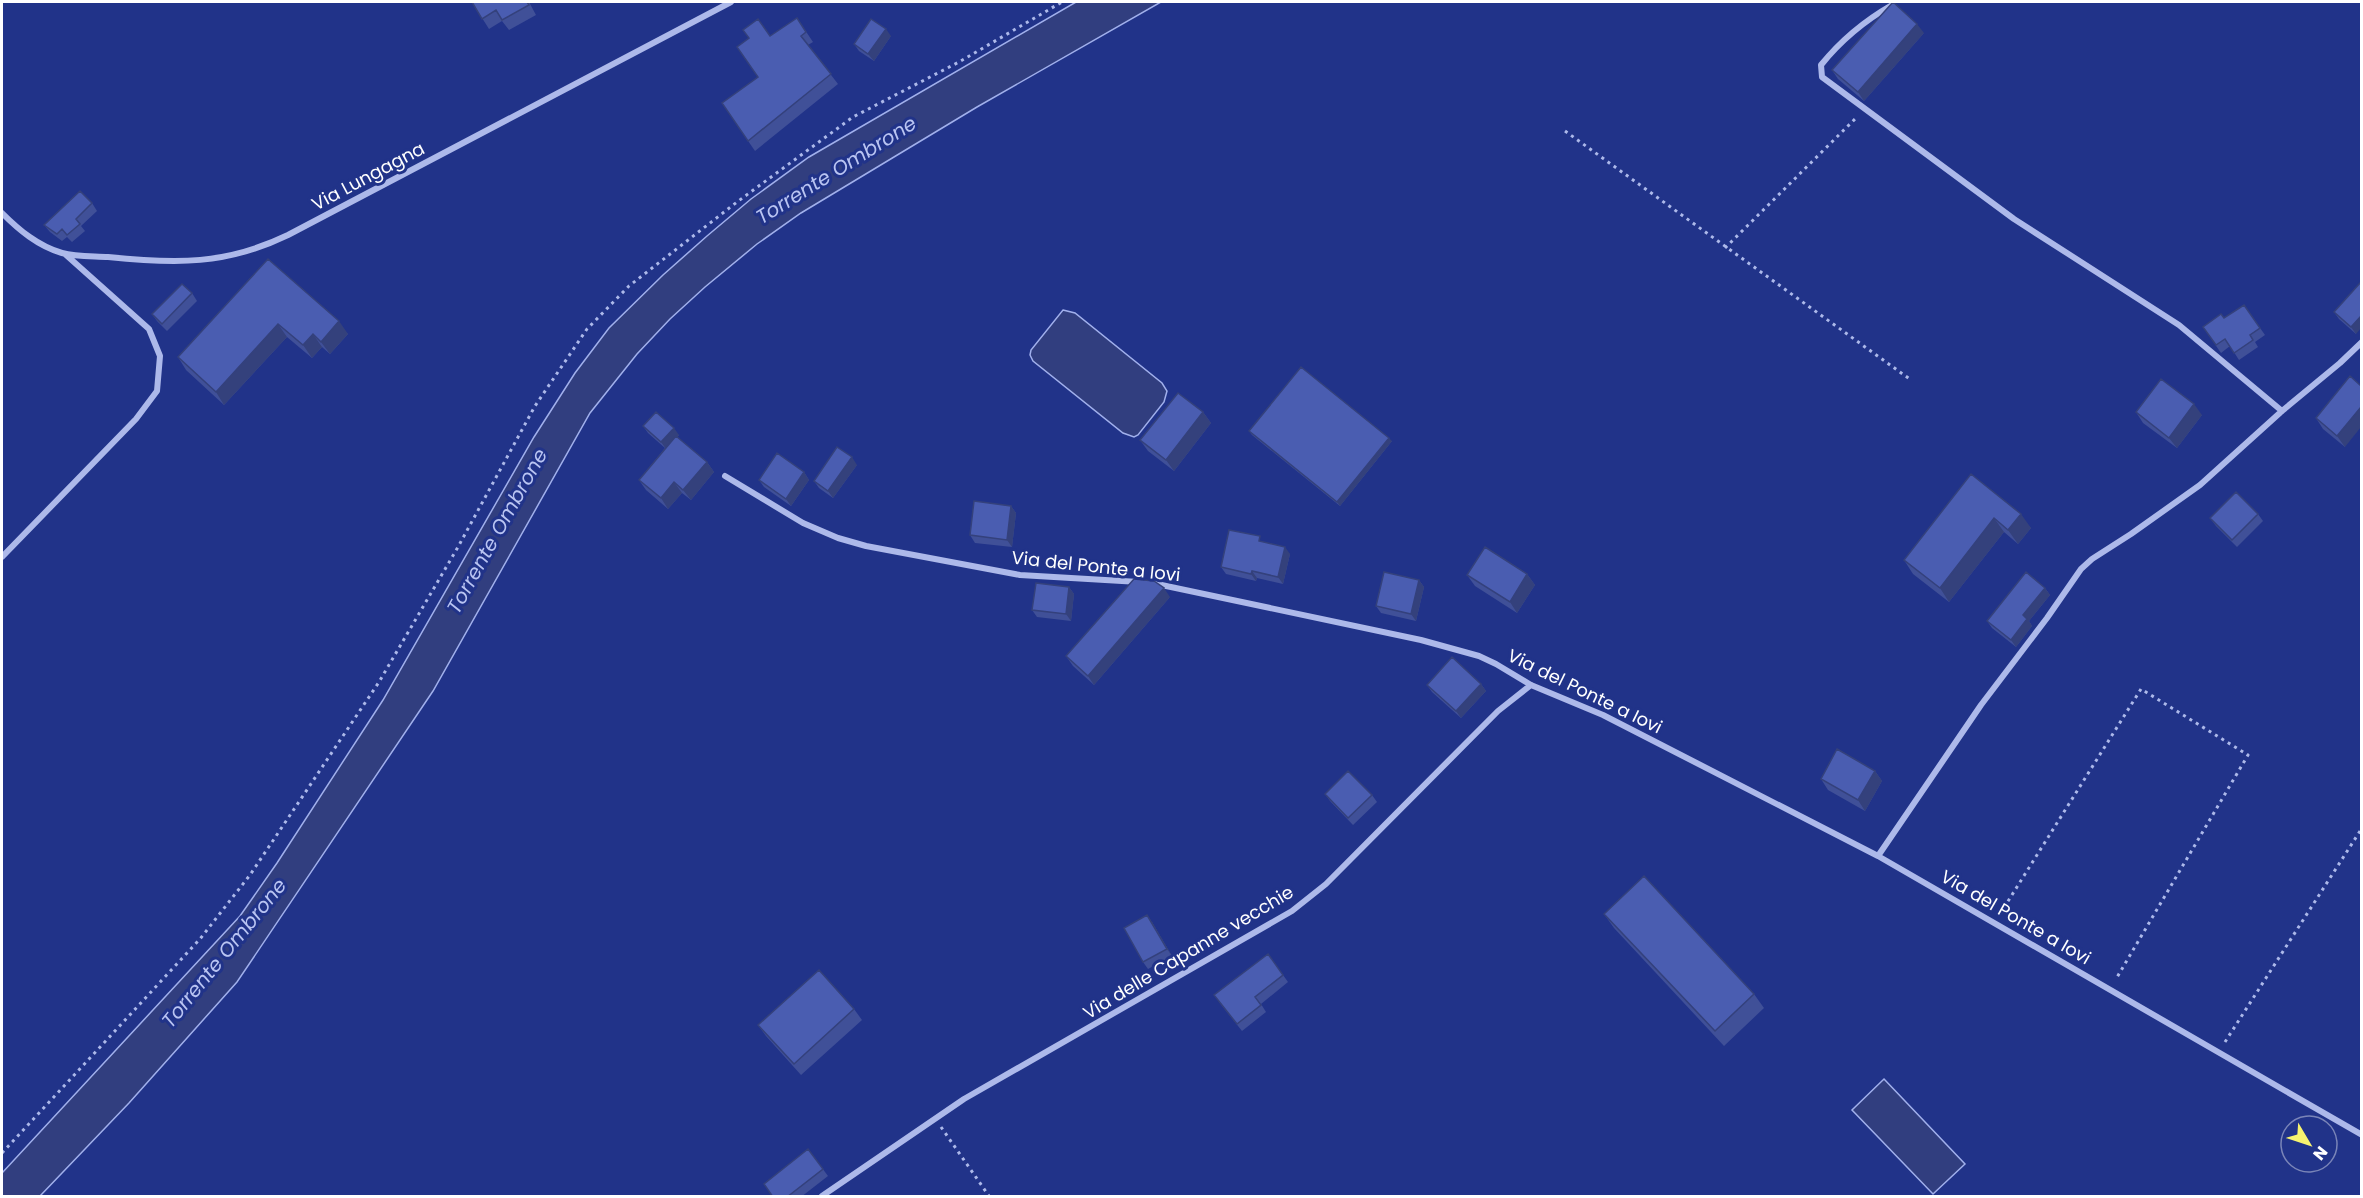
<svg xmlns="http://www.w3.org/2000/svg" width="2363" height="1198" font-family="Poppins,sans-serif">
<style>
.water{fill:#313e7f;stroke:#a1b0ec;stroke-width:1.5}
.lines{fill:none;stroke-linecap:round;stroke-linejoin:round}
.path{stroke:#adb9ea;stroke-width:3;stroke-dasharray:3 4.5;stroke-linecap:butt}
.minor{stroke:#adb9ea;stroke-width:6}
.wall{fill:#405098}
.shaded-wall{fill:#34417c}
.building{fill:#4a5db1;stroke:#34417c;stroke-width:1.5}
.labels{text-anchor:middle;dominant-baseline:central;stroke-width:6;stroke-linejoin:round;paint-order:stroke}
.street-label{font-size:18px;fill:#fff;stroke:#213389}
.water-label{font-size:20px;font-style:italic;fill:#b9c4f2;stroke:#213389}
</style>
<rect width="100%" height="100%" fill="#213389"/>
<path class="water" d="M1076,2h85l-184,105 -176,106 -44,31 -52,43 -35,32 -33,35 -47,59 -157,278 -196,291 -108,121 -89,93h-38v-23l238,-257 37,-53 106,-163 151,-263 41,-64 34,-45 54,-53 44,-39 44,-37 58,-42z
M1063,310l12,3 87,70 5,8 -3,11 -26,33 -4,2 -11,-4 -90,-72 -3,-6 1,-5z
M1884,1079l81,85 -32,30 -81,-84z"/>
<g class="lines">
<path class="path" d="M1565,131l346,249
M1725,248l132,-131
M2000,914l141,-225 107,66 -132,224
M2225,1042l137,-214
M941,1127l48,69
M2,1153l198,-214 50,-64 129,-193 79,-135 77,-141 52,-77 42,-43 108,-84 116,-85 106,-55 103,-60"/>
<path class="minor" d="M1892,5c-28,16 -50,34 -71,60l1,12 192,142 165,106 103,86
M2,213c17,17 36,33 60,40 14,4 32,3 46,4 68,7 118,8 180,-22l443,-233
M725,476l78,47 35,15 28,8 154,29 119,7
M2,557l134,-138 21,-28 3,-35 -11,-27 -84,-75
M1152,583l269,57 58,16 17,8 35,21 72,30 275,141 484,279
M1878,856l103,-151 66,-87 34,-49 11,-10 39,-25 69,-49 82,-74 58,-48 22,-21
M822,1196l142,-97 328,-188 34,-27 172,-173 33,-26"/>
</g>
<path class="wall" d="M472,2h58h-1l7,13 -27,15 -7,-9 -13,8z
M797,18l16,24 -5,3 30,39 -83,67 -33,-48 36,-26 12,-41z
M1924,33l-60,68 -26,-22 -6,-9z
M891,36l-17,25 -15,-10 -5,-7z
M92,203l5,8 -16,15 4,5 -13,11 -5,-5 -5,4 -12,-9 -6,-7z
M268,259l80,75 -18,20 -8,-7 -10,11 -25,-21 -63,68 -38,-35 -8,-13z
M2361,282l-5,52 -17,-15 -5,-7z
M192,293l5,8 -30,30 -10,-10 -5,-7z
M2244,305l21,30 -10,7 3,5 -19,13 -9,-14 -9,7 -18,-26 21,-9z
M2350,376l-5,71 -22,-18 -7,-11z
M1203,412l8,11 -37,48 -26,-20 -8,-11z
M2136,412l66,3 -25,33 -34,-25z
M643,426l36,9 -2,2 30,25 7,10 -23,28 -9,-7 -14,16 -22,-19 -7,-10 26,-32 -17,-15z
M1249,431l143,10 -52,65 -88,-71z
M857,465l-24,33 -14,-10 -5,-7z
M804,472l5,8 -18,26 -27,-19 -5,-7z
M1971,474l60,54 -13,16 -14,-12 -55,70 -36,-28 -9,-14z
M1011,506l5,7 -4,34 -37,-4 -5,-8z
M2258,514l5,7 -26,26 -21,-21 -6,-8z
M1264,542l26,12 -7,30 -26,-6 -1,3 -30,-7 -5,-7z
M1527,574l8,11 -18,28 -42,-27 -8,-11z
M1419,580l5,7 -8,34 -35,-8 -5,-7z
M1069,587l5,7 -3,27 -34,-4 -5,-7z
M2045,588l5,7 -21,26 3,5 -16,21 -24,-19 -5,-7z
M1170,597l-76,88 -21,-19 -7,-10z
M1481,684l5,7 -25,27 -29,-26 -5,-7z
M1875,771l7,10 -17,30 -37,-21 -7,-11z
M1325,794l47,1 5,7 -24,23 -23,-24z
M1604,914l150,80 10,14 -40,38 -110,-118z
M1152,922l20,34 -24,13 -5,-7z
M1283,975l5,7 -27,22 5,8 -24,19 -23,-29z
M854,1009l8,11 -61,55 -35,-39 -8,-11z
M808,1149l20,27 -27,21h-28z"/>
<path class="shaded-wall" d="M1917,24l7,9 -60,68 -6,-9z
M886,29l5,7 -17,25 -6,-7z
M2361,316v12l-5,6 -5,-7z
M339,321l9,13 -18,20 -9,-12z
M278,324l9,13 -63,68 -8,-13z
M313,334l9,13 -10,11 -9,-13z
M2194,404l8,11 -25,33 -8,-10z
M2361,407v20l-16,20 -8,-11z
M1203,412l8,11 -37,48 -8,-11z
M674,428l5,7 -13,14 -5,-7z
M1389,438l3,3 -52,65 -3,-4z
M852,457l5,8 -24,33 -5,-7z
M707,462l7,10 -23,28 -8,-10z
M804,472l5,8 -18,26 -5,-7z
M674,482l8,11 -14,16 -7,-11z
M1011,506l5,7 -4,34 -5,-7z
M2021,514l10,14 -13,16 -10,-14z
M1994,518l10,14 -55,70 -9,-14z
M1285,547l5,7 -7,30 -5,-7z
M1252,571l5,7 -1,3 -5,-7z
M1527,574l8,11 -18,28 -7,-11z
M1419,580l5,7 -8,34 -5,-7z
M1069,587l5,7 -3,27 -5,-7z
M1164,588l6,9 -76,88 -6,-9z
M2045,588l5,7 -21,26 3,5 -16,21 -5,-7 12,-25z
M1481,684l5,7 -25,27 -5,-7z
M1875,771l7,10 -17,30 -7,-11z
M1147,915l5,7 20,34 -5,-7z"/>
<path class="building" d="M472,2h55l2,3 -27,15 -6,-10 -14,9z
M1893,2l24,22 -59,68 -26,-22z
M797,18l9,14 -5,4 30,38 -83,67 -26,-38 36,-26 -21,-30 12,-9 -6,-8 15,-11 12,17z
M871,19l15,10 -18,25 -14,-10z
M80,191l12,12 -16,16 4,5 -13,11 -5,-6 -5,5 -13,-9z
M268,259l71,62 -18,21 -8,-8 -10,11 -25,-21 -62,68 -38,-35z
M2361,282v34l-10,11 -17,-15z
M182,284l10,9 -30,31 -10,-10z
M2244,305l16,23 -10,7 3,5 -19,13 -9,-14 -9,6 -13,-18 18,-13 3,4z
M1301,367l88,71 -52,64 -88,-71z
M2350,376l11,10v21l-24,29 -21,-18z
M2161,379l33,25 -25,34 -33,-26z
M1178,393l25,19 -37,48 -26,-20z
M656,412l18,16 -13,14 -18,-16z
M676,436l31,26 -24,28 -9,-8 -13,16 -22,-18z
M837,447l15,10 -24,34 -14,-10z
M777,453l27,19 -18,27 -27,-19z
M1971,474l50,40 -13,16 -14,-12 -54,70 -36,-28z
M2236,492l22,22 -26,26 -22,-22z
M974,501l37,5 -4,34 -37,-5z
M1229,530l31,6 -1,5 26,6 -7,30 -26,-6 -1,3 -30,-7z
M1485,547l42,27 -17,28 -43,-27z
M1384,572l35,8 -8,34 -35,-8z
M2026,572l19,16 -22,27 4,4 -16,21 -24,-19z
M1134,579l20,2 10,7 -76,88 -22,-20z
M1036,583l33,4 -3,27 -34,-4z
M1452,657l29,27 -25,27 -29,-26z
M1837,749l38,22 -17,29 -37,-21z
M1348,771l24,24 -24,23 -23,-24z
M1644,876l110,118 -39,37 -111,-117z
M1147,915l20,34 -24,13 -19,-34z
M1268,954l15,21 -28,22 6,8 -24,19 -23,-29z
M819,970l35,39 -60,55 -36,-39z
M808,1149l15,20 -36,28h-14l-9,-13z"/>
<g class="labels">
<g class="street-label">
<text transform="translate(368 176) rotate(-28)">Via Lungagna</text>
<text transform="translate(1096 566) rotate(6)">Via del Ponte a Iovi</text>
<text transform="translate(1585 691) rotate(26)">Via del Ponte a Iovi</text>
<text transform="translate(2016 917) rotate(30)">Via del Ponte a Iovi</text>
<text transform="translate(1188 952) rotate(-31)">Via delle Capanne vecchie</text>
</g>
<g class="water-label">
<text transform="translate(836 170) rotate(-32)">Torrente Ombrone</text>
<text transform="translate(497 531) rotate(-61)">Torrente Ombrone</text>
<text transform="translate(224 953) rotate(-51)">Torrente Ombrone</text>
</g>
</g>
<rect width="2363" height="1198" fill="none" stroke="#ffffff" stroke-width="6"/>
<g transform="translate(2309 1144) rotate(129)"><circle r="28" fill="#213389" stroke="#7a85b8" stroke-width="1.5"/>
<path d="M0-4.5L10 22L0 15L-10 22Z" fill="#f7f36f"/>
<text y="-9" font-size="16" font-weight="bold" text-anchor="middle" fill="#ffffff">N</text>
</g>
</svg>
